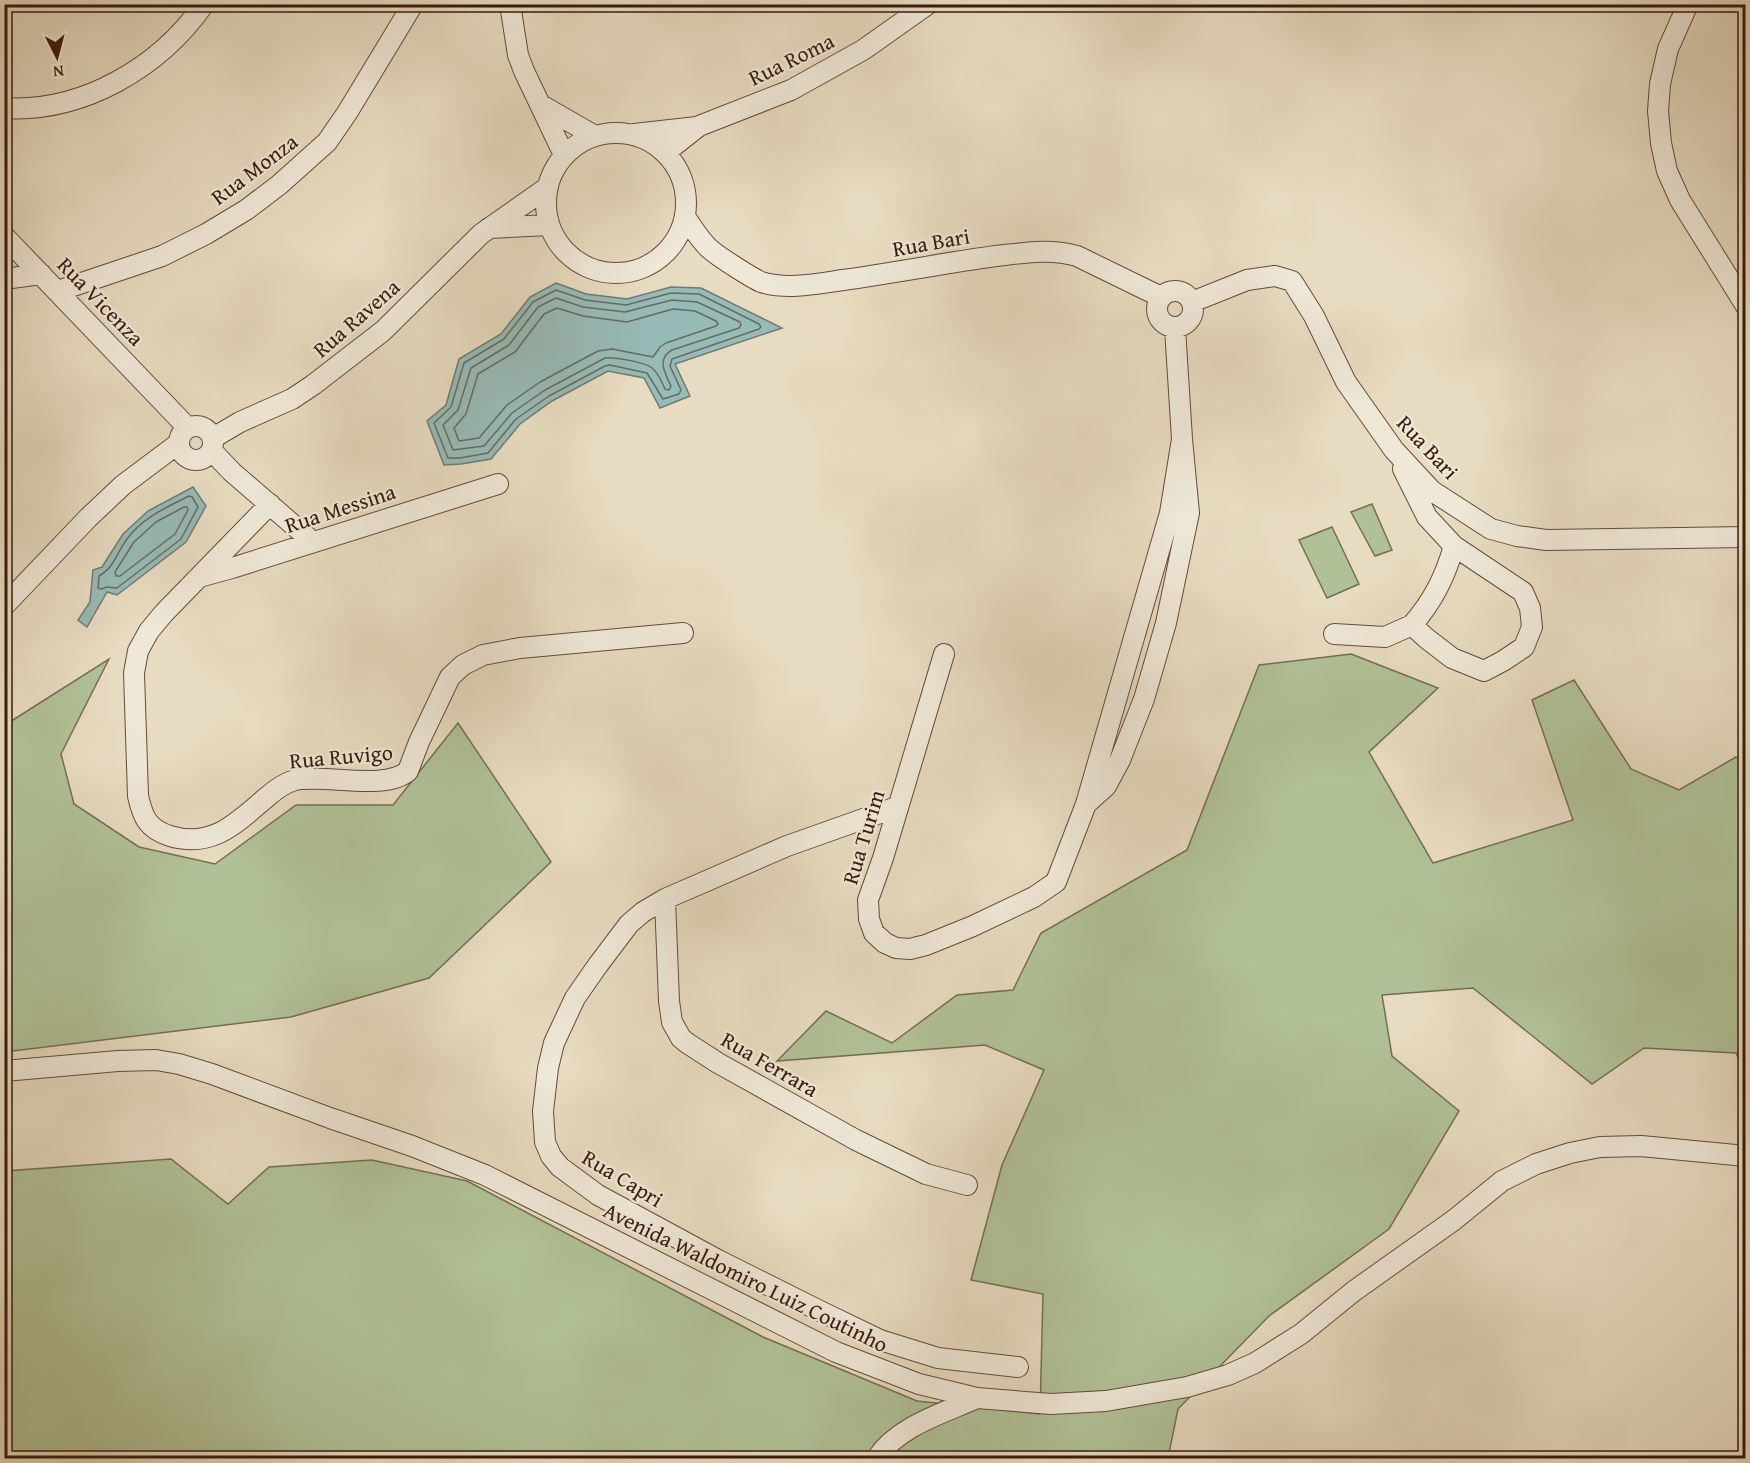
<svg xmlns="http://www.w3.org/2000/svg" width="1750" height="1463" font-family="'Gentium Book Plus',serif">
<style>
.green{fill:#b1c197;stroke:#746e52;stroke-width:1.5}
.water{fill:#97bbb7;stroke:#717b73;stroke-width:1.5}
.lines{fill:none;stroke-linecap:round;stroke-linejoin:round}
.shore{stroke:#676b62;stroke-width:1.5}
.minor-casing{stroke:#634b39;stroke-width:22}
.minor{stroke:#efe8d7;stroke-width:20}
.labels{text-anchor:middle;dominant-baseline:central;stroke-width:4.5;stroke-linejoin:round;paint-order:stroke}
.street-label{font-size:22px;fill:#371b0c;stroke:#efe8d7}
</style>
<rect width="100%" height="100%" fill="#e7dbc1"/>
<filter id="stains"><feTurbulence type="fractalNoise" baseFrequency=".00333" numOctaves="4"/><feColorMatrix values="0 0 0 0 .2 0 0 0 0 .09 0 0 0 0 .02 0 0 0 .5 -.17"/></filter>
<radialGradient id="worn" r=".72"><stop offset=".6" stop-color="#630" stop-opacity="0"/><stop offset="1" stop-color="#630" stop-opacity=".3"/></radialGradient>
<path class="green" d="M1372,504l20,46 -17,6 -24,-44z
M1332,527l27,57 -32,14 -28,-58z
M1351,654l87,34 -69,64 64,111 140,-43 -41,-120 42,-20 57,89 48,21 57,-33 9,6v310l-9,-20 -92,-5 -52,36 -119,-96 -91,7 10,61 67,55 -70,118 -120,87 -91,93 -10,49h-1163v-287l166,-12 57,45 41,-37 103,-7 95,21 296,156 154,64 123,13 3,-120 -72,-14 31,-115 42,-95 -59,-25 -208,16 49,-50 66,32 65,-48 56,-5 28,-57 146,-83 72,-185z
M109,659l-48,95 13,50 65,43 76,17 81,-59h97l65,-82 93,139 -122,116 -138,39 -286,35v-327z"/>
<path class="water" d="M556,283l30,11 41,5 44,-12 30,1 81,40 -107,36 15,32 -30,12 -16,-30 -36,-7 -56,30 -32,23 -29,35 -30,5 -17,1 -17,-44 19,-16 13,-46 42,-25 29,-37z
M193,487l13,19 -20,36 -69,53 -10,-3 -20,35 -9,-7 12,-18 3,-32 9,-3 21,-33 25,-23z"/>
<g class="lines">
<path class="shore" d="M556,290l29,10 41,5 45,-12 28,1 60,30 2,3 -2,2 -87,30 -2,7 11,24 -2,4 -16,5 -16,-26 -37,-8 -5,1 -56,30 -33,23 -28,34 -28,5h-12l-14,-35 17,-16 13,-44 40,-24 29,-37z
M556,298l27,9 42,5 47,-12 25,2 43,20 1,3 -2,3 -67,22c-16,9 -7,23 -1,36l-2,4 -4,-1c-3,-7 -7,-16 -13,-21 -7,-6 -38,-11 -47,-10l-60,32 -33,23 -28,33 -31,4 -10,-25 15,-15 13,-42 38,-23 29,-38z
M557,308l26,8 44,6 46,-13 22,2 21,10 2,3 -2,2 -50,17 -6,4 -7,10 -41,-8 -14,2 -58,31 -33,23 -28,33 -20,3 -5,-13 12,-14 12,-40 37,-22 29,-38z
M189,496l3,1 6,10 -17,32 -64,49 -10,-1 -6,2 -3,-1 1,-12c15,-8 18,-24 28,-37 15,-21 40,-32 62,-43z
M184,507h3l1,3 -13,24 -55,42h-4l-1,-4 19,-30 22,-20z"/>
<g class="minor-casing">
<path id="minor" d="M510,4l8,51 6,16 40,84
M1688,4l-20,45 -8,35 -2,27 3,32 6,28 13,29 66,106
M541,105l54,31
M4,108c79,5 156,-41 200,-104
M546 203a70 70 0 1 1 140 0a70 70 0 1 1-140 0Z
M634,134l63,-7
M666,152l33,-26 92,-36 72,-40 65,-46
M686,218c7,10 15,24 25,32 8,7 41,28 50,32 26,8 55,2 82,-2 51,-7 101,-17 153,-24 27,-3 55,-8 81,0l84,41
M489,228l60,-3
M4,236l184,192
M4,279l37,-5
M1157 309a18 18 0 1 1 36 0a18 18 0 1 1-36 0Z
M58,291l104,-35 44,-22 40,-24 33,-25 48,-43 20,-29 66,-109
M1192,302l55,-22 28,-4 17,5 22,35 32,66 48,68 38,41 59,38 26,7 29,4 200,-3
M179 443a17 17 0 1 1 34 0a17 17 0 1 1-34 0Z
M213,438l27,-16 52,-23 21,-14 70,-54 98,-97 67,-47
M212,451l20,21 81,70
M1403,469l24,48 27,29 69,46 7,16 2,19 -8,20 -21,14 -19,10 -32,-13 -26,-20 -14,-13c21,-24 33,-48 42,-79
M270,504l-106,109 -15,18 -11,20 -4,22 4,123c5,22 10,33 32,40 43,13 67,-14 97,-39 8,-7 17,-14 28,-17 29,-6 91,11 113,-9l11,-29 31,-65 13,-12 20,-10 37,-7 163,-15
M199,577l33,-9 266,-84
M4,606l84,-88 35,-33 56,-42
M1334,634l51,3 27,-12
M944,654l-61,204 -15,42 1,19 5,14 11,10 11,5 14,1 16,-4 47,-19 61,-29 22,-15 30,-78 84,-291 12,-74
M1086,804l20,-18 14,-26 24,-61 22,-76 23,-110 -7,-74 -7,-111
M897,807l-110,39 -122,53 -22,13 -14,12 -31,41 -23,33 -21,45 -6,25 -5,43 2,31 6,14 9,11 38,28 120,65 102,51 60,29 58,18 80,9
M665,899l4,102 3,21 9,16 6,5 31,20 138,77 70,34 41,11
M4,1071l114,-10 38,-1 23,4 33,10 118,44 82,28 73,29 351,177 83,32 58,14 74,6 55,-3 81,-14 41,-12 27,-12 46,-29 53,-43 100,-71 48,-39 34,-17 34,-11 30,-6 41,-1 105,10
M877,1458c21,-32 67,-45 100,-60"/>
</g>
<use href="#minor" class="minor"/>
</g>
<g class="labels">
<g class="street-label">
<text transform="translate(791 59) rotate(-26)">Rua Roma</text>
<text transform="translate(254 169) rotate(-37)">Rua Monza</text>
<text transform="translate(931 242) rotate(-10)">Rua Bari</text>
<text transform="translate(101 301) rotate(46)">Rua Vicenza</text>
<text transform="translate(356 318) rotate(-41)">Rua Ravena</text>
<text transform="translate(1428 447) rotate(47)">Rua Bari</text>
<text transform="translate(340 508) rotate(-18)">Rua Messina</text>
<text transform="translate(341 756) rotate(-5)">Rua Ruvigo</text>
<text transform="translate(863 837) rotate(-73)">Rua Turim</text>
<text transform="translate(770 1064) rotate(30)">Rua Ferrara</text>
<text transform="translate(623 1178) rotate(31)">Rua Capri</text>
<text transform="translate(746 1277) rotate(26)">Avenida Waldomiro Luiz Coutinho</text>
</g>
</g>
<rect width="1750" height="1463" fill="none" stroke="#e7dbc1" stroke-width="24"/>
<rect x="6" y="6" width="1738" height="1451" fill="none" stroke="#371b0c" stroke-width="3"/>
<rect x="12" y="12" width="1726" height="1439" fill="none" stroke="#371b0c" stroke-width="1.5"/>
<g transform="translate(57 57) rotate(174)" stroke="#efe8d7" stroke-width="4.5" paint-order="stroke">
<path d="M0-4.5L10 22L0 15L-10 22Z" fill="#371b0c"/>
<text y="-9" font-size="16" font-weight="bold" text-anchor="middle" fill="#371b0c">N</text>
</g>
<rect width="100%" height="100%" filter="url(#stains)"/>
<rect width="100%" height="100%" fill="url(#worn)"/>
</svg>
